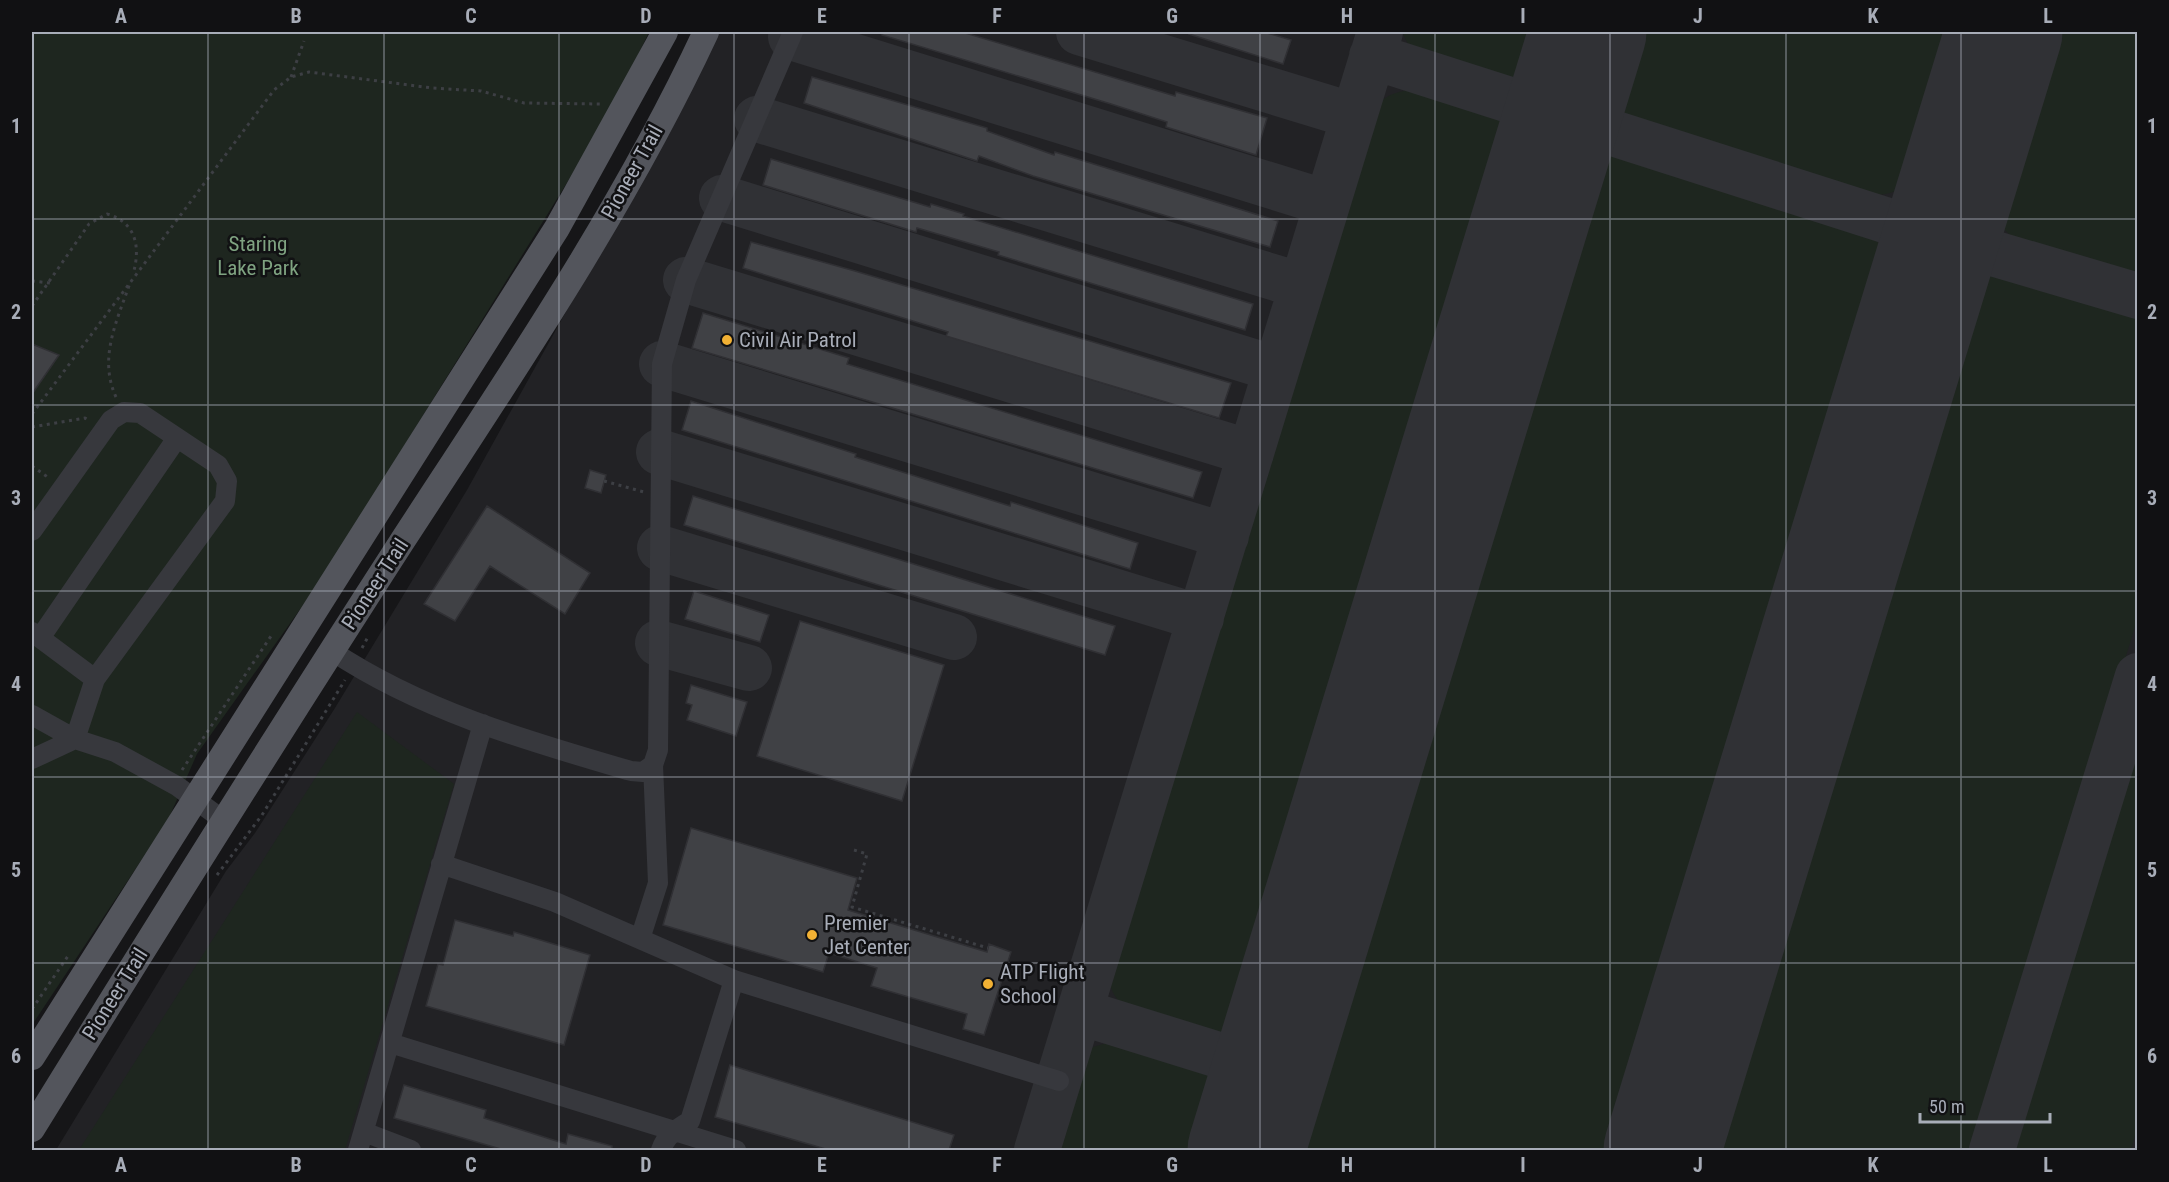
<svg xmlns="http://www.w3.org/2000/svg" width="2169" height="1182" font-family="'Roboto Condensed',sans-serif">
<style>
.built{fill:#222225}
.green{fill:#1e261f}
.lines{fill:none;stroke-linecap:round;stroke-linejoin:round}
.taxiway{stroke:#303135;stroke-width:46}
.runway{stroke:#303135;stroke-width:117}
.building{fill:#404145;stroke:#303034;stroke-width:1.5}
.path{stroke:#3d3f44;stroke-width:3;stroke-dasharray:3 4.5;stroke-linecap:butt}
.minor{stroke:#37383d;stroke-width:20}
.major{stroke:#53555c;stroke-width:26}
.grid{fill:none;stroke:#a8adb8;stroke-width:1.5;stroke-opacity:0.55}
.poi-dot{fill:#f2b134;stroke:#111113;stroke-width:2}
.labels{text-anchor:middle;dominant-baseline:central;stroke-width:5;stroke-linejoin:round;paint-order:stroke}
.street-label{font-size:21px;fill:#a8adb8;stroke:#111113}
.park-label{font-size:21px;fill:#7fa381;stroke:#111113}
.poi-label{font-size:21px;fill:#a8adb8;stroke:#111113;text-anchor:start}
.neatline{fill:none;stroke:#a8adb8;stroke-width:2}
.grid-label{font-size:20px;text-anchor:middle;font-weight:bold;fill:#a8adb8}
</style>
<rect width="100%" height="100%" fill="#161618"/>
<path class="built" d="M719,32h1418v1118h-2081l170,-279 29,-38 80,-125 132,-218 237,-427z"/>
<path class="green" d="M32,32h617l-37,78 -289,467 -126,177 -29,66 -136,205z
M1402,32h152c-9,28 -12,49 -47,52l-87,-27 -10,-9z
M1619,32h342l-44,144c-17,16 -29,20 -52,19l-234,-73 -18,-11 -9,-20z
M2045,32h92v245l-114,-34c-23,-13 -28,-21 -28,-47z
M1410,90l94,31 9,13 4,19 -264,861c-9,11 -16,17 -30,20 -19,2 -94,-20 -106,-35 -7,-9 -8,-19 -9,-30l261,-852c10,-18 20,-24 41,-27z
M1618,152l241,76c18,10 25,19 30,39l-270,883h-345l301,-976c12,-17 23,-20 43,-22z
M1989,273h23l125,38v309l-162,530h-273l261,-851 8,-16z
M357,712l97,72 -109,366h-266z
M2137,732v397l-6,21h-121z
M1117,1040c34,11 114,21 107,70 -2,13 -8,28 -12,40h-156v-11l21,-69 16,-23z"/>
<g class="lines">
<path class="taxiway" d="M1079,32l275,84
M791,37l536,166
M1372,56l569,182 197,58
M757,119l545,167
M722,198l554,171
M686,280l565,173
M662,364l564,172
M659,452l542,166
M660,548l294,89
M658,643l91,25
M1080,1012l190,59
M1037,1150l343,-1118
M1992,1150l146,-474"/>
<path class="runway" d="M1246,1150l342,-1118
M1662,1150l342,-1118"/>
</g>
<path class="building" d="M882,32h80l213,64 1,-4 91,26 -11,37 -90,-28 1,-5 -56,-18 -229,-69z
M1190,32h74l27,8 -8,24 -94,-30z
M812,77l175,51v3l67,24 1,-3 223,69 -8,26 -237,-71 -54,-20 -2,5 -173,-58z
M771,159l159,48 1,-3 33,10 -1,2 290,88 -8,26 -247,-75 1,-3 -34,-10 -48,-14 -1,4 -153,-47z
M751,242l104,29 376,112 -12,35 -273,-82 2,-4 -205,-64z
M703,313l146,45 -2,6 355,108 -9,26 -501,-150z
M32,344l27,11 -27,39z
M691,401l165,53 -1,3 155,49 1,-4 127,41 -8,26 -448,-139z
M590,470l16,5 -5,18 -16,-5z
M693,496l422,130 -10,29 -421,-130z
M487,506l103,67 -25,41 -75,-48 -35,55 -31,-17z
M694,591l75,24 -9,27 -75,-23z
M800,621l144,44 -42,136 -145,-45z
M691,685l56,17 -11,34 -49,-16 5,-15 -6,-2z
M691,828l166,50 -9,32 139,42 2,-8 22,8 -27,83 -21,-6 4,-15 -96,-28 6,-18 -48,-15 -6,19 -160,-47z
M455,920l58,16 1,-4 76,23 -26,90 -138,-39 12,-42 5,1z
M730,1065l224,70 -5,15h-120l-114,-33z
M404,1085l82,25 -2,8 82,26 2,-10 44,12v4h-108l-110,-32z"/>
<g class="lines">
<path class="path" d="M291,77l13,-36
M32,281l18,2
M32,306l57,-82 18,-10c29,8 34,33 26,60
M116,397c-18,-39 1,-76 14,-114
M32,414l242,-324 17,-13 18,-5 123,16 49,3 43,12 77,1
M32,427l53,-9 5,3
M32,466l17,12
M604,481l40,11
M362,648l7,-13
M182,770l91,-137
M854,850l13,4 -15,53 136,41
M217,875l45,-60 83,-135
M32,1009l36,-53"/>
<path class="minor" d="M32,531l79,-111 13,-8 16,1 78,52 9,16 -2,20 -130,178 -20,60 -43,20
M32,632l63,47
M40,638l137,-200
M332,651c90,60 196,90 299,120l12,1 10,-7
M32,715l43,24 40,13 62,34 46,34
M441,864l114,38 179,78 325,101
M640,939l18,-56 -5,-118 5,-15 4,-386 24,-84 107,-248
M390,1043l346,107
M364,1132l47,18
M358,1150l125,-426
M661,1150c5,-15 16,-21 29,-29l44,-141"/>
<path class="major" d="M32,1057l525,-829 108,-196
M32,1129c121,-196 244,-392 369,-586 108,-166 221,-331 305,-511"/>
</g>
<path class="grid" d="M208,32v1118M384,32v1118M559,32v1118M734,32v1118M909,32v1118M1084,32v1118M1260,32v1118M1435,32v1118M1610,32v1118M1786,32v1118M1961,32v1118M32,219h2106M32,405h2106M32,591h2106M32,777h2106M32,963h2106"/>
<g class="poi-dot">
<circle cx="727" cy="340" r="6"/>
<circle cx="812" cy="935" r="6"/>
<circle cx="988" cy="984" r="6"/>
</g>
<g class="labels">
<g class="street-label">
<text transform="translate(632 172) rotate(-61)">Pioneer Trail</text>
<text transform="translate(375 584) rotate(-57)">Pioneer Trail</text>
<text transform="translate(115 994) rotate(-58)">Pioneer Trail</text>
</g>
<g class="park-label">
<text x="258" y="244">Staring<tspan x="258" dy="24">Lake Park</tspan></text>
</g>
<g class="poi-label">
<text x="739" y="340">Civil Air Patrol</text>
<text x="824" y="923">Premier<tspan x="824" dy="24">Jet Center</tspan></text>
<text x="1000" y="972">ATP Flight<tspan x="1000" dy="24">School</tspan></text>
</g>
</g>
<rect width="2169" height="1182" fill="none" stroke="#111113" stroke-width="66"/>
<path d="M1920 1113v9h130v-9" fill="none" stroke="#a8adb8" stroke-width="3"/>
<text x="1929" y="1113" font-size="18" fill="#a8adb8" stroke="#111113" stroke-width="4.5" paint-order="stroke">50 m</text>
<rect x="33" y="33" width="2103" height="1116" class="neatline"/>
<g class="grid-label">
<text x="121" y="23">A</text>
<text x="296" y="23">B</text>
<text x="471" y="23">C</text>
<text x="646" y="23">D</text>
<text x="822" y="23">E</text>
<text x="997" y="23">F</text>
<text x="1172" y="23">G</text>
<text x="1347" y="23">H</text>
<text x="1523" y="23">I</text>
<text x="1698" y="23">J</text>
<text x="1873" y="23">K</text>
<text x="2048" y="23">L</text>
<text x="16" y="133">1</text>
<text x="2152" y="133">1</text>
<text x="16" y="319">2</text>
<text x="2152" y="319">2</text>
<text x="16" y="505">3</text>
<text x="2152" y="505">3</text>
<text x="16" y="691">4</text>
<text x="2152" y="691">4</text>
<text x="16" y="877">5</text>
<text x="2152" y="877">5</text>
<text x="16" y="1063">6</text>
<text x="2152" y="1063">6</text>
<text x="121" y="1172">A</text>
<text x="296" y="1172">B</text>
<text x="471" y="1172">C</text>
<text x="646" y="1172">D</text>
<text x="822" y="1172">E</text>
<text x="997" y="1172">F</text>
<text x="1172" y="1172">G</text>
<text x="1347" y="1172">H</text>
<text x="1523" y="1172">I</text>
<text x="1698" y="1172">J</text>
<text x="1873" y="1172">K</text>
<text x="2048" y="1172">L</text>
</g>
</svg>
